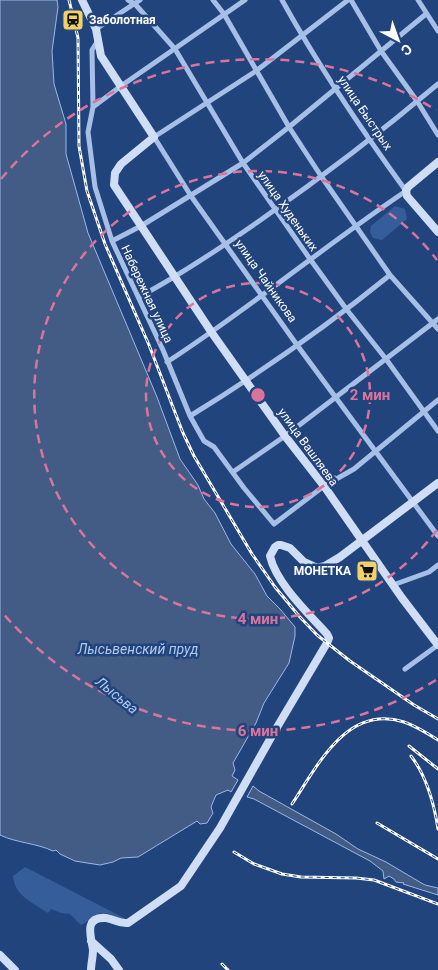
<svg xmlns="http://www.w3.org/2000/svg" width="438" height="970" font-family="Roboto,sans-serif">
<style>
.green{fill:#355d9a}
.water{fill:#425c86;stroke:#9ab9e7}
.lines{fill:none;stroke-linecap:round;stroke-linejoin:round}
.street{stroke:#a6bfe6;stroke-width:5}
.secondary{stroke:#d0def5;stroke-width:8}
.rail-casing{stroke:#fff;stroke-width:3}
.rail{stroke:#22447d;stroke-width:1;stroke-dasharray:4;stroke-linecap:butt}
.ring{fill:none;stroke:#da749d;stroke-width:2.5;stroke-dasharray:9 6}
.labels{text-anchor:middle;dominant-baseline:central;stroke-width:5;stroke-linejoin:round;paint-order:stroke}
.poi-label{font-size:12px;font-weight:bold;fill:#fff;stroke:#22447d;text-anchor:start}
.street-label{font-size:12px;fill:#fff;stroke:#22447d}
.water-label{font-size:14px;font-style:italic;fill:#b1c9ee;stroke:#22447d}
.centre{fill:#da749d;stroke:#22447d;stroke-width:2.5}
.ring-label{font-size:15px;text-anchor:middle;font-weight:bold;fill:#da749d;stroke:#22447d;stroke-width:5;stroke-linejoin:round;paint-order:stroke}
</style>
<rect width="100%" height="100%" fill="#22447d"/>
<path class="green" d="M395,206l10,3 2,10 -25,21 -9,-2 -3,-6 1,-6z
M25,867l99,51v2h-2c-9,-5 -21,-11 -31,-2 -4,3 -5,5 -10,7l-11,-11 -9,-1 -10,-4 -3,4c-15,-10 -34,-18 -35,-37z"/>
<path class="water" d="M0,0h57l1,7 -6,44 2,33 12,40v30l22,79 69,164 23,62 18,26 6,14 11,14 16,31 24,30 12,22 13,13 15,18v9l-6,27 -25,40 -8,20 -23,40 2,7 -3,6 6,4 -7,12 -3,-2 -12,5 -5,12 2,6 -6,10 -7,1 -3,-3 -59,36 -17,1 -8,4 -13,3 -25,-4 -15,-7 -4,-4 -3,1c-17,-8 -36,-8 -53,-16z
M253,786l6,5 77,43 22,15 28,13 32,19 7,4 13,3v7l-35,-11 1,-1 -8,-1 -2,-3 -5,-3 -5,3 -1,-8 -13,-10 -116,-62 -7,-2z"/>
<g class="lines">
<path class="street" d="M128,0l7,4 40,45 68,114 67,96 37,51 39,49 52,72
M213,0l11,14 65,113 32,49 69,99 48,54
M348,0l-92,71 -102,66 37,59 106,149 141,191
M351,0l30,51 36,50 21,34
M418,0l20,31
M96,29l44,-29
M97,42l-5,8 1,57 -5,25 7,55 17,54 51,109 27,66 14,25 10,6 30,41 30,36 50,-38 30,-17 84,-69
M93,107l28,-21 124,-86
M112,241l29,-15 102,-63 46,-36 137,-113
M139,297c43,-23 83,-50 123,-78 60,-42 119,-87 176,-135
M167,362c82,-53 157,-116 239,-171 -45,-62 -87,-124 -124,-191
M190,416c70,-43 137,-90 200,-141
M233,472l52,-36 153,-117
M393,585l36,-13 9,-7
M405,669l33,-24"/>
<path class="secondary" d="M82,0l14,29 5,27 53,81 -33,27 -6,9 -1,12 98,148 73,103 39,50 78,112 36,47
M438,162l-30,25 -2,4 1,5 31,36
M91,941l20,18 8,11
M0,955l15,15
M91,970c0,-6 2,-13 2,-20 -1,-11 -11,-34 13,-32 8,1 13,6 22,5l53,-37 39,-58 53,-94 54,-91 2,-5 -2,-4c-19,-21 -51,-51 -57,-78l5,-9 3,-2h3l9,3 14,14 13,6 8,-2 15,-9 98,-74"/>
<g class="rail-casing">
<path id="rail" d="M69,0l9,38 1,108 8,45 18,53 44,101 34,88 11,23 58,98 23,33 24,29 18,19 33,26 64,44 24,14
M409,746l29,23
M411,756c16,21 23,47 27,73
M292,804c26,-39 55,-100 112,-82 12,4 23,11 34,18
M377,823l61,36
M234,852l20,12 28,10 19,3 55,1 18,2 64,24
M222,964l6,6"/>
</g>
<use href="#rail" class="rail"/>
</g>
<g class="ring">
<circle cx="258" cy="395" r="112"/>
<path d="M437 530A224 224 0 1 1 437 260"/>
<path d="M436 680A336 336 0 0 1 1 611M1 179A336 336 0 0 1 436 110"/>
</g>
<defs>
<g id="station-square" transform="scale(1.125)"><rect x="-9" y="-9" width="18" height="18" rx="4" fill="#f1d269" stroke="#22447d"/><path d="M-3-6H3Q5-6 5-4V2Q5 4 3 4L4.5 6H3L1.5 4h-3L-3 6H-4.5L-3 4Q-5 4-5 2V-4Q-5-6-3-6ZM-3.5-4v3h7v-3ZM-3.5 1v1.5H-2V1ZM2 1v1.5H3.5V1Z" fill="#111"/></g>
<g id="supermarket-square" transform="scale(1.125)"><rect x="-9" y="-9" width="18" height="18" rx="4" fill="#f1d269" stroke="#22447d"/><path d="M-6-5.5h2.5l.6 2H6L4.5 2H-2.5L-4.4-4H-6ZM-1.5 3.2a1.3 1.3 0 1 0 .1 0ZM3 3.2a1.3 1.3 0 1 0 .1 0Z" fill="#111"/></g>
</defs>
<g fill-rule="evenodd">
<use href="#station-square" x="73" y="20"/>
<use href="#supermarket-square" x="367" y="571"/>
</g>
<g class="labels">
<g class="poi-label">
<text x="89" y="20">Заболотная</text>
<text x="351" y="571" text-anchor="end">МОНЕТКА</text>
</g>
<g class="street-label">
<text transform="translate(365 113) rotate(56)">улица Быстрых</text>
<text transform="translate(288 211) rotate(55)">улица Худеньких</text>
<text transform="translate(266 281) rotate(55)">улица Чайникова</text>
<text transform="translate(147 294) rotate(65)">Набережная улица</text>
<text transform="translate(308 447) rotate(54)">улица Вашляева</text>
</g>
<g class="water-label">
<text x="138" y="649">Лысьвенский пруд</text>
<text transform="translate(117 695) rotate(39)">Лысьва</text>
</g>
</g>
<circle cx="258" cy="395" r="8" class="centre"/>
<g class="ring-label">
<text x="370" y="400">2 мин</text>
<text x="258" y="624">4 мин</text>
<text x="258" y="736">6 мин</text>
</g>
<g transform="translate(398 40) rotate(139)" stroke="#22447d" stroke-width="4" paint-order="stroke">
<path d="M0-4L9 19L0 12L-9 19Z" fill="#ffffff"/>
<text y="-8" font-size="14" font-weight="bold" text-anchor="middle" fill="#ffffff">С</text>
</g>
</svg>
